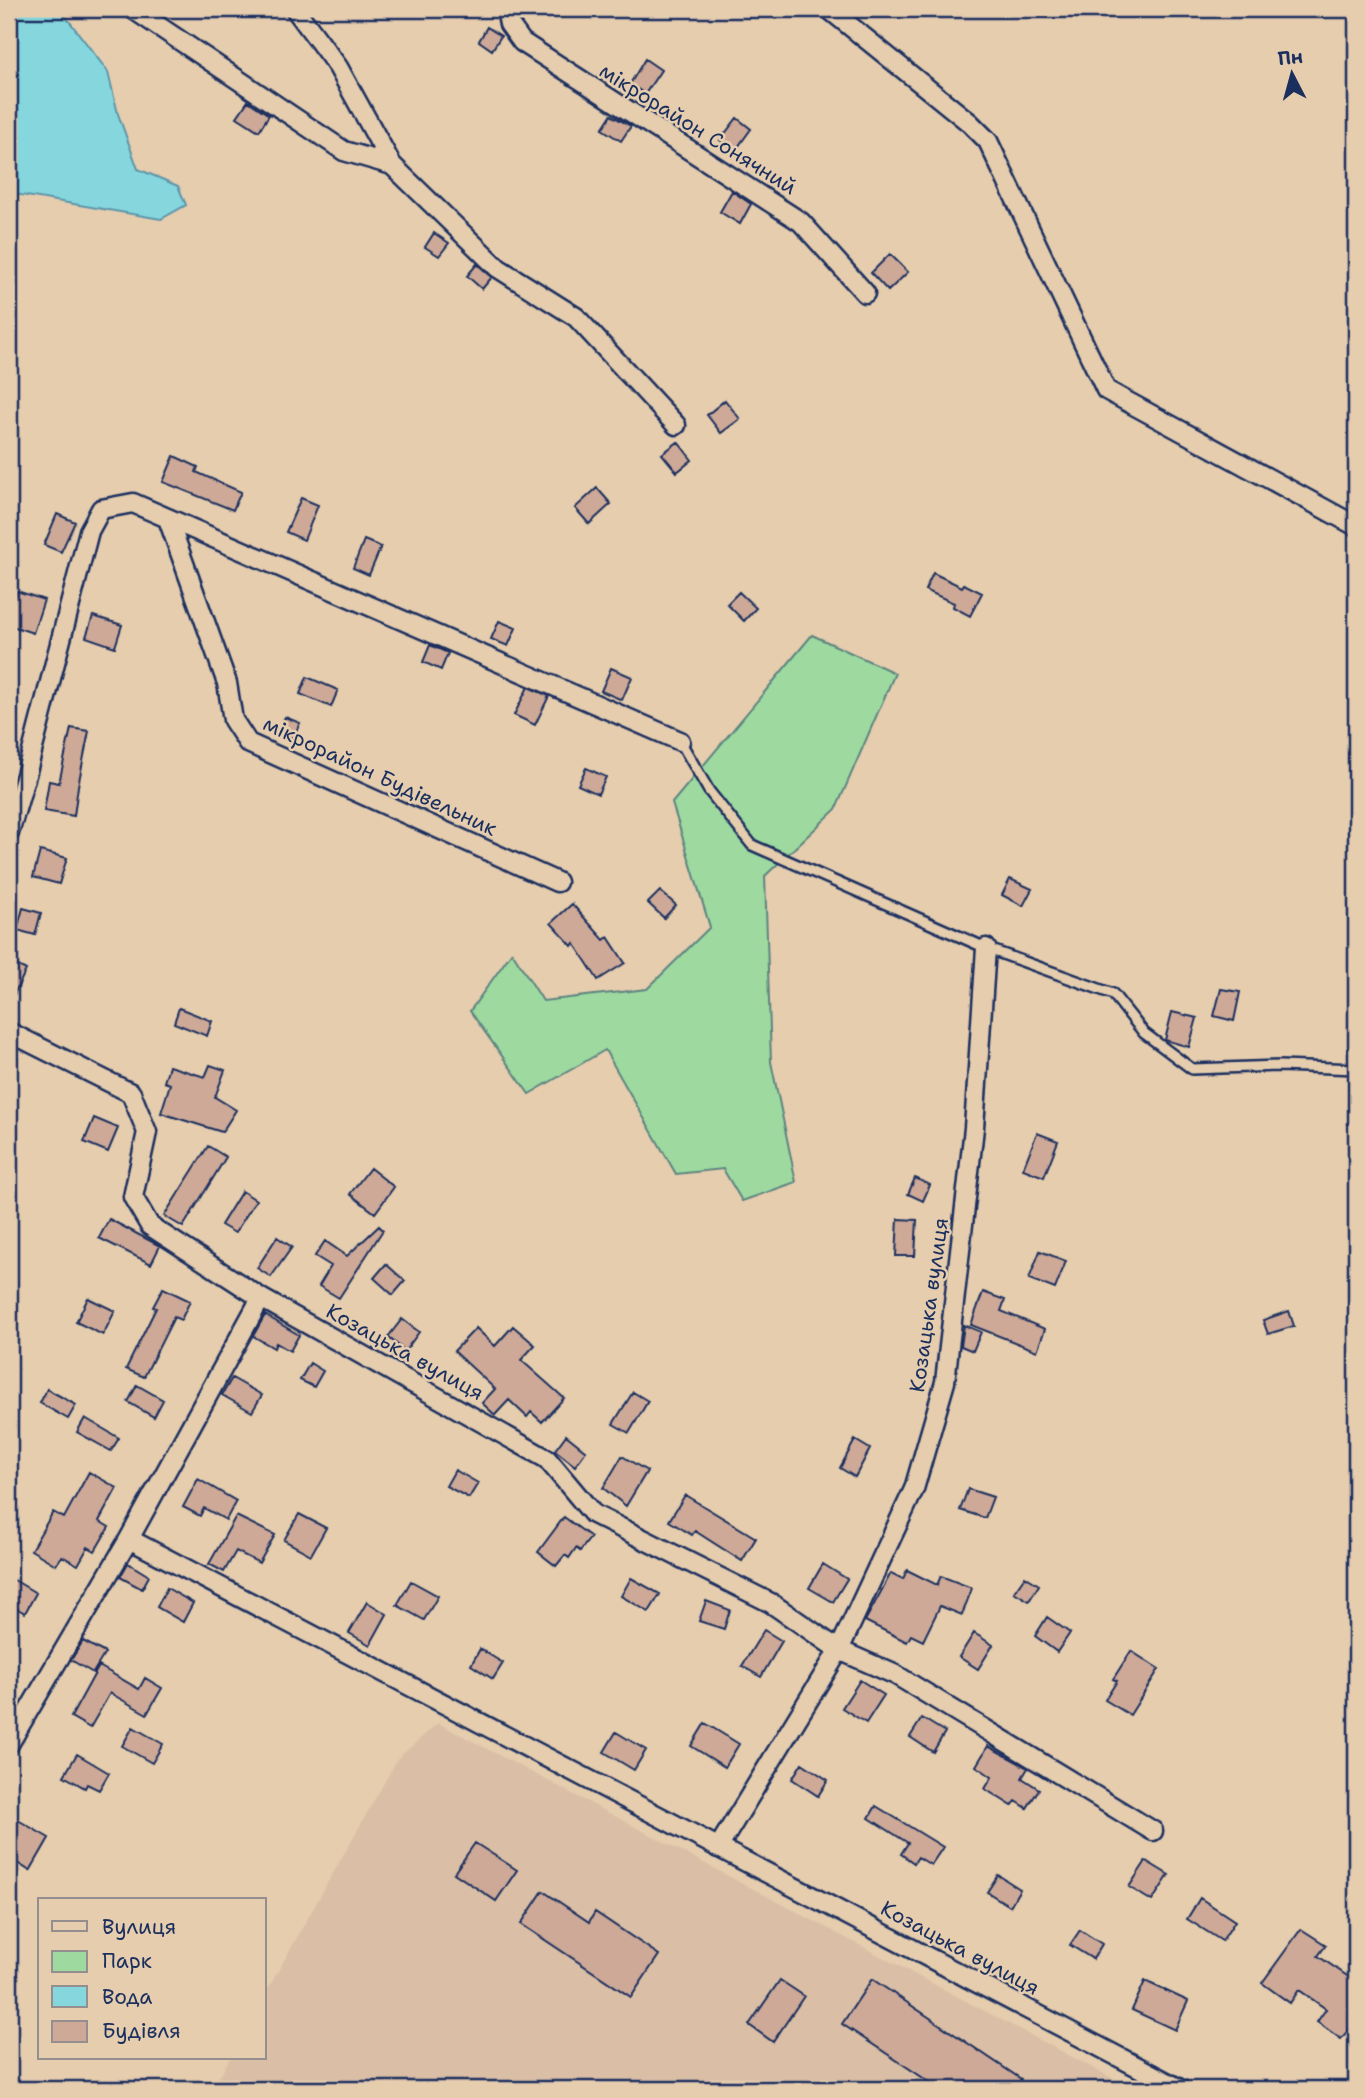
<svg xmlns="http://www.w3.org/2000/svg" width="1365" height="2098" font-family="'Shantell Sans',sans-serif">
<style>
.built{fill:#dabfa6}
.green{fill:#9ed9a0;stroke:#5c847f;stroke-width:2}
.water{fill:#86d7dd;stroke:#5b94aa;stroke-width:2}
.building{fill:#cea997;stroke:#1b2f5e;stroke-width:2}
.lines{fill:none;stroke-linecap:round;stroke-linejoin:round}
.service-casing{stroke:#1b2f5e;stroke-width:14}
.minor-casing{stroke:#1b2f5e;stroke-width:23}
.service{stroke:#e5cdae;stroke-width:9}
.minor{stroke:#e5cdae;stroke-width:18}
.labels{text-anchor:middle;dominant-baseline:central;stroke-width:5;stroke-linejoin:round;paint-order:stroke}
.street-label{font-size:21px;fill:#1b2f5e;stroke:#e5cdae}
</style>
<rect width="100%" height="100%" fill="#e5cdae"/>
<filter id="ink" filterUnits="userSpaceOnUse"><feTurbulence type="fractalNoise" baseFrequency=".0143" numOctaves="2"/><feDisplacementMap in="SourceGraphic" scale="14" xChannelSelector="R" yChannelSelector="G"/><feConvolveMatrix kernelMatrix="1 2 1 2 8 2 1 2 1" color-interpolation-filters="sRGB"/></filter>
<g filter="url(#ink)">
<path class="built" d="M438,1723l695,366h-921l18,-31h34v-62l134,-238z"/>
<path class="green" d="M812,635l83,38 -59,136 -71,67 6,186 25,120 -54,19 -19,-32 -47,5 -71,-124 -76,44 -59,-83 42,-59 31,49 104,-12 63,-62 -38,-124z"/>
<path class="water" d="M9,9h46l8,4 45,59 10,42 20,55 40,17 8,19 -25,14 -152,-26z"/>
<path class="building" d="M487,27l14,9 -9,14 -13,-9z
M645,59l16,11 -16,24 -15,-10z
M248,101l21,14 -10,16 -22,-14z
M611,115l20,11 -10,15 -19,-12z
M737,118l14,11 -16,22 -15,-11z
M732,191l19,13 -11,20 -20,-12z
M434,233l15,10 -10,13 -14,-9z
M890,254l18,18 -20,19 -17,-18z
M477,264l15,13 -10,12 -15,-13z
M725,400l15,19 -19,14 -14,-18z
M678,442l14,18 -15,12 -15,-18z
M174,456l24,11 -2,5 45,20 -8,18 -70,-28z
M597,488l14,16 -22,20 -14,-16z
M301,498l17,7 -14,35 -18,-8z
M57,514l18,8 -14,30 -17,-7z
M364,540l17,7 -12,28 -16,-7z
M933,573l29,14 2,-3 18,9 -12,23 -17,-9 1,-4 -29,-13z
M17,591l27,9 -11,33 -24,-8v-10z
M739,592l17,16 -12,13 -17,-17z
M93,616l29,9 -7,22 -29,-10z
M499,621l17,7 -8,18 -17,-7z
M430,645l18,8 -7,17 -18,-8z
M611,668l21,9 -10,23 -21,-9z
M307,677l31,13 -7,17 -31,-13z
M528,687l21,9 -14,29 -21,-10z
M285,717l15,6 -7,15 -14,-7z
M71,728l18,3 -11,55 -4,30 -30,-5 5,-30 10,2z
M586,768l20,9 -8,17 -20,-9z
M40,851l27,7 -8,26 -26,-7z
M1010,879l22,10 -9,17 -21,-11z
M660,891l16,14 -12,13 -16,-15z
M572,904l32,36 4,-3 17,26 -27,17 -24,-37 -2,3 -21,-23z
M23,908l18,5 -6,22 -18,-5z
M9,961l17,9 -17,35z
M1221,989l19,3 -6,29 -20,-5z
M179,1008l33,13 -5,15 -33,-13z
M1172,1012l25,6 -8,29 -24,-7z
M210,1065l15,5 -10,27 21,13 -14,22 -61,-19 9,-29 -6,-2 5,-16 36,11z
M94,1118l24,10 -10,24 -24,-10z
M1037,1133l21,8 -14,36 -21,-8z
M208,1146l18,11 -43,70 -19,-11z
M370,1168l24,19 -19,26 -25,-19z
M915,1178l15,7 -7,16 -15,-7z
M242,1191l14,9 -21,33 -14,-8z
M109,1219l51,27 -9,18 -52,-26z
M898,1219l19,1 -2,36h-19z
M379,1226l4,4 -44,68 -20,-12 12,-20 -16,-10 10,-15 22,15z
M277,1237l15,10 -21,30 -14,-9z
M1040,1251l26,10 -11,28 -26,-10z
M386,1264l19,17 -12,14 -19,-17z
M163,1288l27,13 -9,19 -7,-3 -30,60 -18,-8 30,-61 -3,-1z
M983,1292l22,8 -4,11 44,18 -8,22 -66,-26z
M88,1298l27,13 -12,24 -27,-13z
M1289,1311l5,15 -26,8 -5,-14z
M265,1315l34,20 -9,16 -14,-8 -2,5 -21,-12z
M402,1319l17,13 -14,19 -17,-14z
M964,1325l17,7 -8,19 -12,-5z
M513,1326l22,19 -14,15 43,38 -22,24 -11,-10 -4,5 -18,-17 -14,15 -13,-12 13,-14 -41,-38 22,-23 19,18z
M310,1363l13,8 -9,16 -14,-7z
M232,1378l30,17 -10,17 -30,-17z
M137,1385l26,15 -9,17 -26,-15z
M47,1389l29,16 -8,14 -28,-16z
M633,1392l15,9 -19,32 -16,-9z
M85,1418l34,20 -8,13 -34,-19z
M566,1435l20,16 -11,15 -20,-16z
M855,1440l15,9 -15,28 -15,-9z
M622,1456l25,15 -21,35 -23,-18z
M455,1470l23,13 -9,15 -23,-12z
M89,1472l28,16 -18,33 10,6 -14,24 -7,-4 -10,18 -16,-9 -6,9 -25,-15 22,-38 11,6z
M198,1479l38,22 -10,19 -22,-12 -4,8 -17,-9z
M968,1489l25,8 -8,21 -25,-8z
M685,1495l71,43 -14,23 -47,-30 -3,4 -23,-14z
M299,1514l27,14 -15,27 -27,-15z
M236,1516l39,19 -16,28 -23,-12 -12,21 -15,-8z
M564,1517l27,20 -11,14 -4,-3 -7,10 -4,-3 -9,11 -18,-14z
M128,1563l21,13 -7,13 -22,-12z
M823,1564l24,15 -14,23 -24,-14z
M907,1570l30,15 4,-9 31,12 -10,27 -22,-9 -17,35 -12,-6 -4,7 -42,-21 26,-48 12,6z
M1025,1576l14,9 -10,16 -15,-9z
M9,1577l27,16 -11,20 -16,-9z
M631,1578l29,16 -11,18 -28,-16z
M411,1581l27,15 -14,24 -27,-15z
M167,1588l26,15 -10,19 -26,-15z
M706,1601l24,9 -6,19 -25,-8z
M367,1602l20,12 -17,31 -21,-12z
M1047,1617l23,16 -13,19 -22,-16z
M764,1630l18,11 -21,36 -19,-11z
M974,1633l19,12 -15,24 -19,-12z
M83,1641l22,12 -12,20 -22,-13z
M480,1649l23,14 -10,16 -22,-14z
M1131,1651l28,18 -29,46 -25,-15 12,-19 -4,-2z
M99,1666l40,23 6,-11 17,10 -15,26 -37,-21 -20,35 -19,-11z
M860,1680l24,15 -18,28 -24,-15z
M922,1718l23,14 -12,20 -23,-15z
M705,1723l34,21 -14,23 -34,-21z
M133,1727l30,17 -11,19 -30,-17z
M616,1732l30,18 -12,20 -30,-18z
M988,1746l40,22 -6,10 17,11 -12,19 -11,-7 -4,5 -27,-17 7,-12 -16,-11z
M77,1754l32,19 -10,17 -12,-6 -2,4 -21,-12z
M802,1763l26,17 -10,16 -26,-17z
M876,1806l67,41 -12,18 -13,-8 -4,6 -13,-9 7,-11 -39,-25z
M18,1820l31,18 -19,33 -19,-12 4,-7 -6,-4v-11z
M475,1843l42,27 -21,31 -42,-28z
M1146,1861l23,14 -17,26 -23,-14z
M998,1875l22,14 -10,17 -23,-14z
M543,1891l46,31 6,-10 64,43 -28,42 -110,-73z
M1200,1898l35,23 -13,20 -35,-22z
M1301,1929l25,16 -8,11 38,26v38l-15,19 -24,-17 9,-13 -27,-19 -9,13 -28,-20z
M1080,1930l22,14 -9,15 -23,-14z
M872,1979l149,100 -7,10h-74l-98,-65z
M780,1980l24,16 -31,46 -24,-17z
M1145,1981l43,20 -13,29 -43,-20z"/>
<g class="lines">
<g class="service-casing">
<path id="service" d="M680,741l29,50 43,54 234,103 127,46 31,39 48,36 88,-3 76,3"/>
</g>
<g class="minor-casing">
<path id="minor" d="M133,9l211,142 48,14
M295,9l43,58 54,98 106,103 78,49 100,108
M506,9l3,15 13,18 279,180 64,71
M829,9l141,114 18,18 118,249 250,136
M168,519l59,164 6,37 15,23 309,139
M9,833l17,-58 63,-244 12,-22 32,-6 547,238
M9,1032l122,61 16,39 -14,65 17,29 111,72 286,161 46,55 178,89 68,47 57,25 257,156
M129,1539l1051,550
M9,1744l120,-205 132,-241
M718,1848l121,-198 75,-161 31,-107 29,-254 12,-180"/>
</g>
<use href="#service" class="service"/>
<use href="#minor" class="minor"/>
</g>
</g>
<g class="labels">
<g class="street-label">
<text transform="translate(698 129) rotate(32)">мікрорайон Сонячний</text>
<text transform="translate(380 776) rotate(25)">мікрорайон Будівельник</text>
<text transform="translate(929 1305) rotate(-82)">Козацька вулиця</text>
<text transform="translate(405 1352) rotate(29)">Козацька вулиця</text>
<text transform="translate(960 1948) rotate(28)">Козацька вулиця</text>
</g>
</g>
<rect width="1365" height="2098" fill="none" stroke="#e5cdae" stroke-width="35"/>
<rect x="18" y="18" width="1330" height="2063" fill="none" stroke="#1b2f5e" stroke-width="2.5" filter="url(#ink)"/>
<rect x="38" y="1898" width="228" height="161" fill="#e5cdae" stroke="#948e8e" stroke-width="2"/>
<rect x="52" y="1921" width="35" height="10" fill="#e5cdae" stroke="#948e8e" stroke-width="2"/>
<text x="102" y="1934" font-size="21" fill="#1b2f5e">Вулиця</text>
<rect x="52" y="1951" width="35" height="21" fill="#9ed9a0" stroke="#948e8e" stroke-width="2"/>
<text x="102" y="1968" font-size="21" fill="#1b2f5e">Парк</text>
<rect x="52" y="1986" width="35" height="21" fill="#86d7dd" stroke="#948e8e" stroke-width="2"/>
<text x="102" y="2004" font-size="21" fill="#1b2f5e">Вода</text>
<rect x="52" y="2021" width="35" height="21" fill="#cea997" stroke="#948e8e" stroke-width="2"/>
<text x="102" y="2038" font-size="21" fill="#1b2f5e">Будівля</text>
<g transform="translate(1292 74) rotate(354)" stroke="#e5cdae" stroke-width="5" paint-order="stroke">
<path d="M0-5L12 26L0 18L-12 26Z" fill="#1b2f5e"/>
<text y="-10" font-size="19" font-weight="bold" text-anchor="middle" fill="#1b2f5e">Пн</text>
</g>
</svg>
